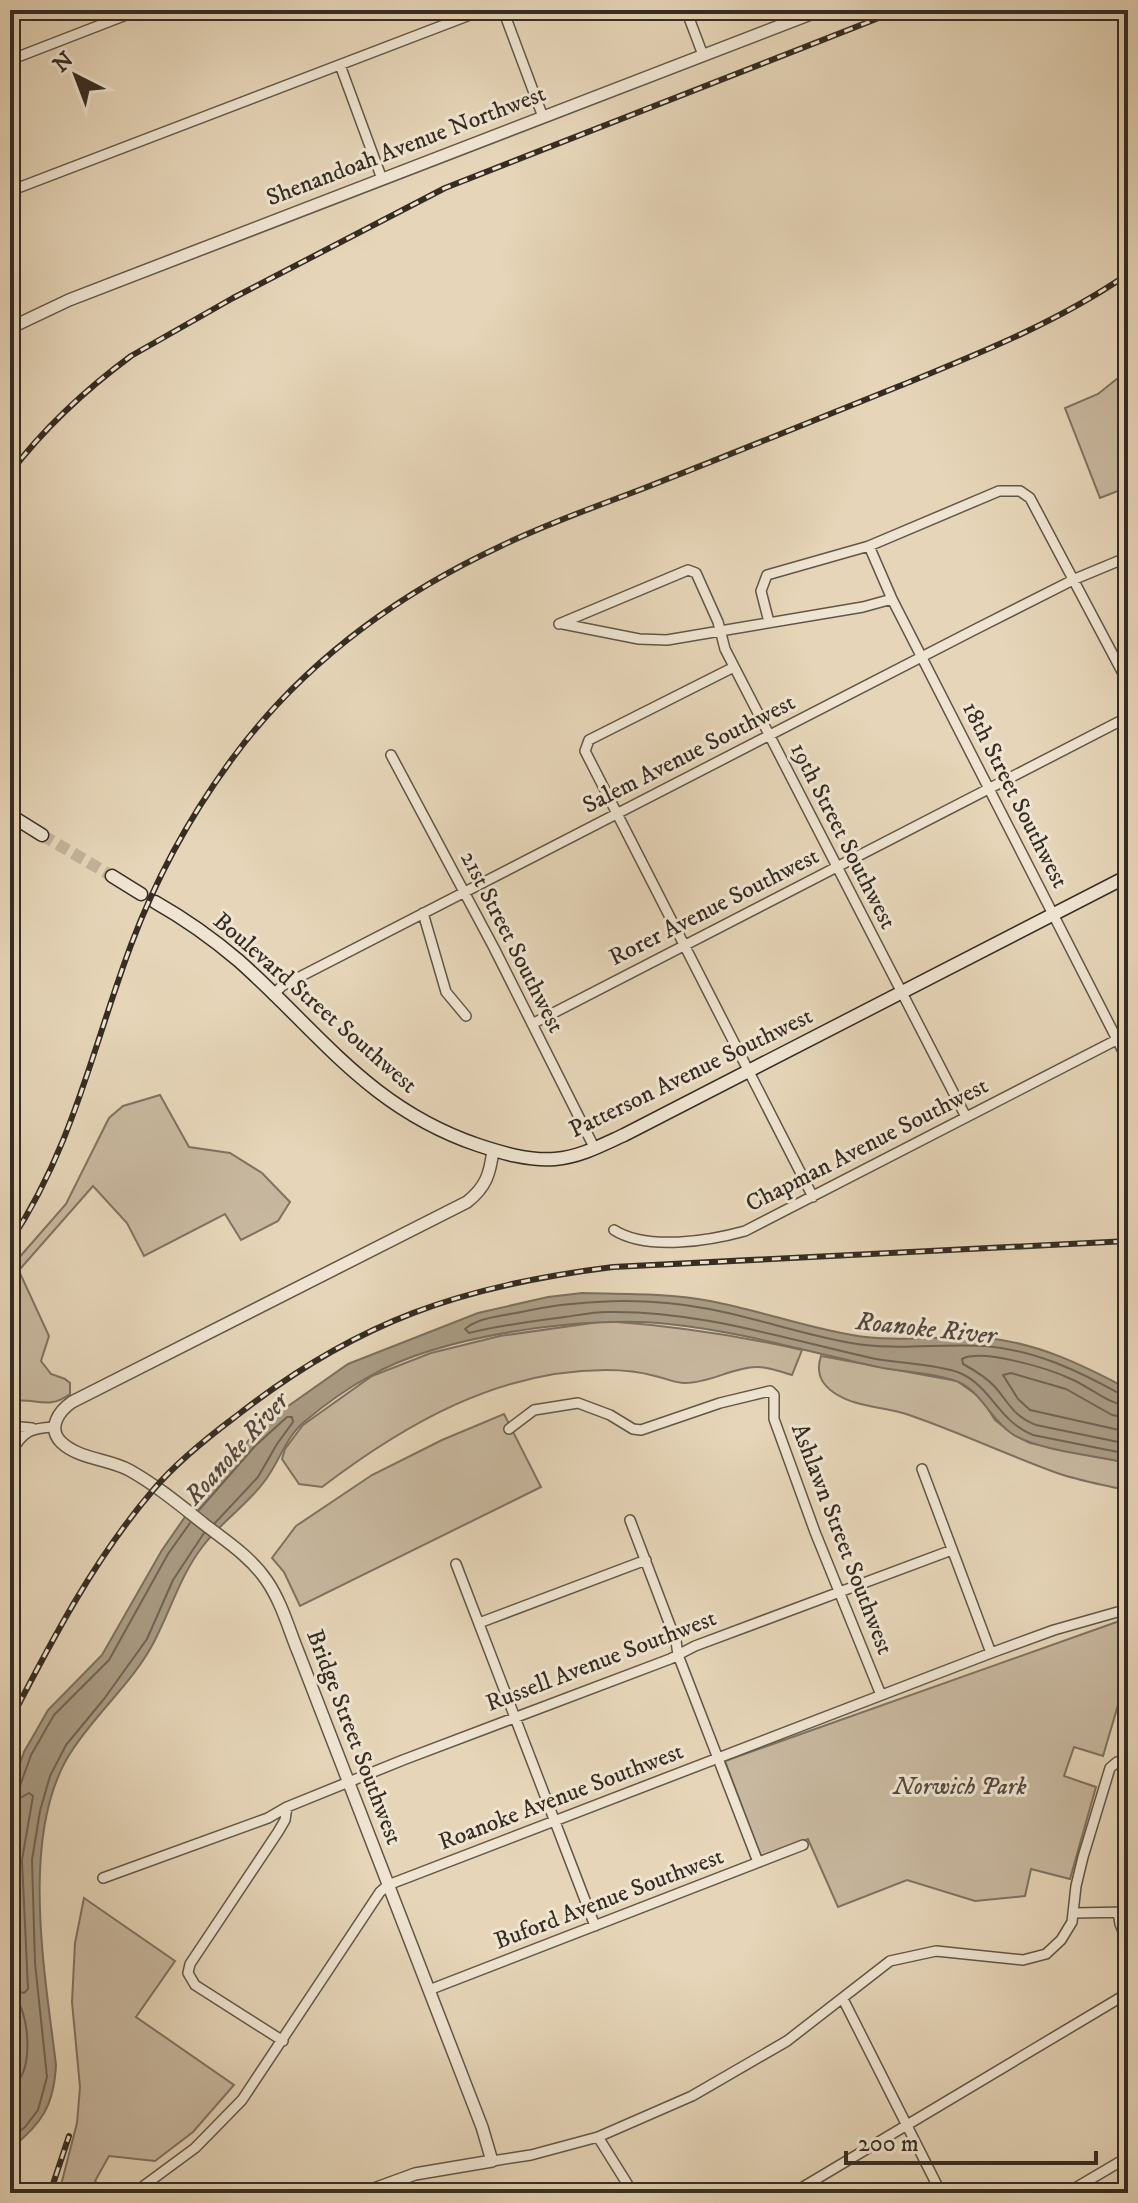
<svg xmlns="http://www.w3.org/2000/svg" width="1138" height="2203" font-family="'IM FELL DW Pica',serif">
<style>
.green{fill:#c8b89f;stroke:#7f7261;stroke-width:2}
.water{fill:#aa9c85;stroke:#7c6f5e;stroke-width:2}
.lines{fill:none;stroke-linecap:round;stroke-linejoin:round}
.shore{stroke:#706454;stroke-width:2}
.secondary-tunnel{stroke:#c3b39a;stroke-width:12;stroke-dasharray:12 6;stroke-linecap:butt}
.minor-casing{stroke:#625648;stroke-width:12}
.tertiary-casing{stroke:#625648;stroke-width:14}
.secondary-casing{stroke:#362c23;stroke-width:15}
.minor{stroke:#efe4d1;stroke-width:9}
.tertiary{stroke:#efe4d1;stroke-width:11}
.secondary{stroke:#efe4d1;stroke-width:12}
.rail-casing{stroke:#362c23;stroke-width:6}
.rail{stroke:#efe4d1;stroke-width:3;stroke-dasharray:9;stroke-linecap:butt}
.labels{text-anchor:middle;dominant-baseline:central;stroke-width:6;stroke-linejoin:round;paint-order:stroke}
.street-label{font-size:24px;fill:#362c23;stroke:#efe4d1}
.park-label{font-size:24px;font-style:italic;fill:#53483c;stroke:#efe4d1}
.water-label{font-size:26px;font-style:italic;fill:#53483c;stroke:#efe4d1}
</style>
<rect width="100%" height="100%" fill="#e6d5b8"/>
<filter id="stains"><feTurbulence type="fractalNoise" baseFrequency=".0025" numOctaves="4"/><feColorMatrix values="0 0 0 0 .2 0 0 0 0 .09 0 0 0 0 .02 0 0 0 .5 -.17"/></filter>
<radialGradient id="worn" r=".72"><stop offset=".6" stop-color="#630" stop-opacity="0"/><stop offset="1" stop-color="#630" stop-opacity=".3"/></radialGradient>
<path class="green" d="M1128,370v117l-28,11 -35,-90 33,-14z
M160,1095l29,52 41,6 32,20 28,29 -12,19 -37,19 -16,-26 -81,42 -17,-33 -34,-37 -72,82 -4,-8 49,-56 43,-86 14,-12z
M15,1268l5,5 29,63 -8,25 10,13 14,5 5,4v11c-24,18 -37,1 -60,8v-132z
M606,1321c67,5 131,14 196,29l-10,25c-11,-3 -25,-9 -36,-8 -22,0 -46,16 -71,16 -10,0 -20,-5 -30,-7 -14,-4 -33,-6 -49,-6 -108,0 -201,54 -284,117l-23,-3 -17,-25 3,-10 18,-24 69,-49 59,-23 69,-17z
M821,1356l136,25 24,17 14,22 19,15 16,8 98,20v28c-23,-6 -48,-10 -71,-18 -50,-18 -98,-41 -148,-58 -25,-9 -54,-7 -76,-23 -13,-9 -17,-21 -12,-36z
M504,1414l37,73 -241,119 -16,-34 -12,-14 24,-32 76,-51 70,-35z
M1128,1618v53l-25,85 -29,-9 -10,29 32,11 -26,92 -39,-10 -6,27 -50,5 -68,-21 -69,27 -30,-68 -47,18 -36,-96z
M84,1898l91,63 -39,56 98,68 -41,47 -38,29 -46,-5 -14,25 12,12h-48l18,-70 3,-36 -8,-85 3,-59z"/>
<path class="water" d="M582,1293c43,1 86,0 128,8 48,9 94,26 142,34 45,8 89,0 134,3 52,5 97,27 142,51v74c-30,-7 -94,-13 -117,-30 -22,-15 -31,-45 -58,-53 -25,-8 -54,-8 -80,-14 -68,-15 -135,-35 -205,-42 -82,-9 -226,11 -298,52 -22,12 -47,30 -66,46 -19,16 -25,41 -40,60 -18,24 -44,41 -61,64 -22,28 -32,63 -48,94 -20,40 -57,71 -82,109 -55,80 -28,225 -17,316 -2,41 -15,60 -46,84v-68l4,-5 6,-25 -1,-19 -9,-41v-199l14,-40 24,-42 54,-55 60,-105 41,-59 46,-51 35,-31 64,-45 130,-51 70,-16z"/>
<g class="lines">
<path class="shore" d="M1128,1396l-6,-1c-43,-24 -87,-45 -137,-49 -45,-3 -89,5 -134,-3 -48,-8 -94,-25 -142,-34 -63,-12 -131,-10 -193,4 -16,3 -39,5 -51,16l4,4c32,-8 64,-12 96,-16 14,-2 28,-5 42,-5 92,-2 181,28 269,47 23,4 65,6 84,14 32,14 37,47 73,62l95,19
M1128,1406c-20,-2 -38,-19 -57,-27 -21,-10 -89,-31 -109,-20l1,5c11,6 24,14 32,23 15,17 18,29 41,38l92,19
M1128,1418l-16,-3 -46,-26 -55,-16 -8,2 15,24 12,11 98,22
M199,1510l56,-64 32,-29h5l1,5 -16,22 -19,33 -43,46
M10,1790l10,-4 11,-31 23,-40 55,-55 59,-106 22,-31
M10,1800l10,-2 9,-5 4,3 -11,64 6,129 -4,4 -14,-4
M10,1868l4,105 -4,4
M10,2000l7,1c13,15 17,81 -7,84
M10,2139l15,-12 13,-17 9,-33 -12,-114 -3,-103 8,-49 10,-35 16,-31 38,-46 43,-60 26,-59 31,-47"/>
<path class="secondary-tunnel" d="M42,835l70,41"/>
<g class="minor-casing">
<path id="minor" d="M503,10l40,107
M686,10l17,45
M10,60l129,-50
M340,65l42,114
M10,191l473,-181
M869,546l23,53 236,462
M769,622l-8,-31 6,-16 102,-29 130,-55h21l10,7 98,185
M559,624l129,-54 8,3 22,49 7,27 241,468
M563,624l76,15 28,1 196,-33 29,-8
M734,667l-145,73 -4,11 228,446
M391,755l103,193 101,201
M423,913l23,79 20,24
M273,995l9,-9 692,-356 101,-51 53,-22
M532,1024l596,-307
M614,1230c33,21 95,11 131,1l383,-197
M10,1426l22,2
M509,1429l25,-19 44,-7 32,12 23,14 8,1 79,-27 50,-12 4,4v24l41,113 66,163
M10,1453c14,-22 20,-25 44,-26
M922,1469l69,184
M630,1520l46,121 2,14 80,207
M456,1564l139,362
M479,1623l167,-63
M103,1878l165,-60 19,-11 116,-47 267,-101 25,-13 257,-96
M1118,1912l2,12 8,19
M1074,1913l54,-1
M429,1990l374,-145
M843,1999l98,194
M283,2041l-88,-56 -7,-12 2,-9 88,-132 7,-12 2,-13
M598,2137l35,56
M492,2161l39,-6 67,-18 94,-41 95,-55 103,-80 46,-10 87,9 23,-6 15,-14 11,-18 4,-36 7,-29 27,-89 7,-6 11,-1
M134,2193l61,-45 47,-48 138,-208 8,-7 603,-232 63,-23 74,-21
M793,2193l335,-200
M1067,2193l61,-36"/>
</g>
<g class="tertiary-casing">
<path id="tertiary" d="M10,312l6,12
M10,328l59,-28 752,-290
M363,2193l52,-19 77,-13 -10,-34 -183,-473c-10,-24 -17,-51 -32,-73 -16,-24 -41,-40 -63,-57 -24,-19 -48,-39 -75,-54 -20,-11 -51,-11 -68,-28 -14,-14 -2,-31 11,-40l395,-200c19,-15 23,-28 26,-52"/>
</g>
<g class="secondary-casing">
<path id="secondary" d="M10,815l32,20
M112,876l29,18
M155,902c30,17 57,36 84,59 81,72 130,147 239,184 24,8 51,16 77,14 25,-2 47,-14 69,-24l504,-259"/>
</g>
<use href="#minor" class="minor"/>
<use href="#tertiary" class="tertiary"/>
<use href="#secondary" class="secondary"/>
<g class="rail-casing">
<path id="rail" d="M10,473c35,-46 75,-83 121,-117l102,-58 212,-110 454,-178
M10,1242c63,-95 82,-193 121,-297 25,-67 59,-129 101,-186 69,-94 164,-164 269,-213 47,-23 97,-40 146,-59 85,-33 170,-68 255,-102 78,-32 156,-63 226,-111
M10,1721c42,-81 84,-162 144,-232 23,-27 53,-51 81,-72 122,-96 226,-131 378,-150l515,-26
M50,2193l19,-57"/>
</g>
<use href="#rail" class="rail"/>
</g>
<g class="labels">
<g class="street-label">
<text transform="translate(406 146) rotate(-21)">Shenandoah Avenue Northwest</text>
<text transform="translate(689 754) rotate(-27)">Salem Avenue Southwest</text>
<text transform="translate(1015 795) rotate(63)">18th Street Southwest</text>
<text transform="translate(843 836) rotate(63)">19th Street Southwest</text>
<text transform="translate(714 907) rotate(-27)">Rorer Avenue Southwest</text>
<text transform="translate(512 942) rotate(63)">21st Street Southwest</text>
<text transform="translate(315 1003) rotate(41)">Boulevard Street Southwest</text>
<text transform="translate(691 1073) rotate(-26)">Patterson Avenue Southwest</text>
<text transform="translate(867 1145) rotate(-27)">Chapman Avenue Southwest</text>
<text transform="translate(842 1539) rotate(69)">Ashlawn Street Southwest</text>
<text transform="translate(601 1661) rotate(-21)">Russell Avenue Southwest</text>
<text transform="translate(354 1737) rotate(69)">Bridge Street Southwest</text>
<text transform="translate(561 1797) rotate(-21)">Roanoke Avenue Southwest</text>
<text transform="translate(609 1899) rotate(-21)">Buford Avenue Southwest</text>
</g>
<g class="park-label">
<text x="960" y="1787">Norwich Park</text>
</g>
<g class="water-label">
<text transform="translate(926 1329) rotate(6)">Roanoke River</text>
<text transform="translate(237 1449) rotate(-48)">Roanoke River</text>
</g>
</g>
<rect width="1138" height="2203" fill="none" stroke="#e6d5b8" stroke-width="40"/>
<rect x="12" y="12" width="1114" height="2179" fill="none" stroke="#362c23" stroke-width="4"/>
<rect x="20" y="20" width="1098" height="2163" fill="none" stroke="#362c23" stroke-width="2"/>
<g transform="translate(76 76) rotate(318)" stroke="#efe4d1" stroke-width="6" paint-order="stroke">
<path d="M0-6L14 30L0 20L-14 30Z" fill="#362c23"/>
<text y="-12" font-size="22" font-weight="bold" text-anchor="middle" fill="#362c23">N</text>
</g>
<path d="M846 2151v12h250v-12" fill="none" stroke="#362c23" stroke-width="4"/>
<text x="858" y="2151" font-size="24" fill="#362c23" stroke="#efe4d1" stroke-width="6" paint-order="stroke">200 m</text>
<rect width="100%" height="100%" filter="url(#stains)"/>
<rect width="100%" height="100%" fill="url(#worn)"/>
</svg>
